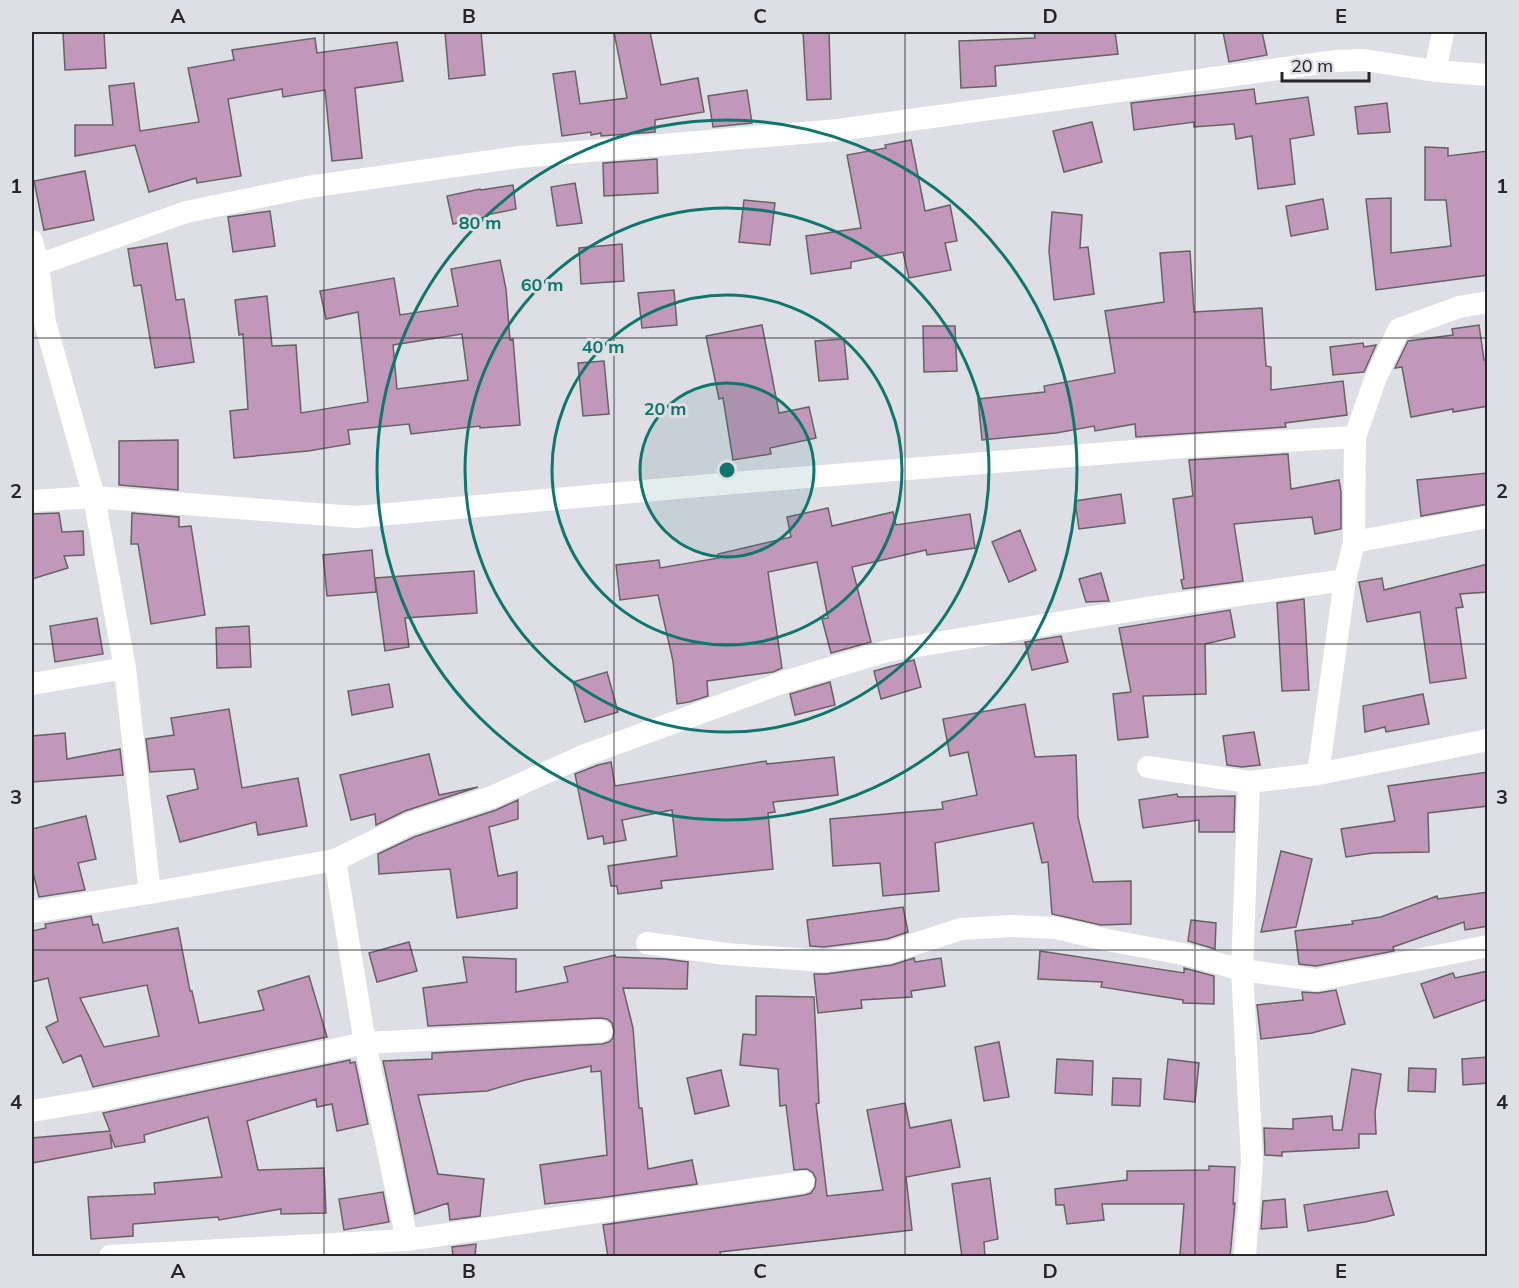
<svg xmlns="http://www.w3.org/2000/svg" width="1519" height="1288" font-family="Mulish,sans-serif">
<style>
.building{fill:#c198b9;stroke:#676266;stroke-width:1.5;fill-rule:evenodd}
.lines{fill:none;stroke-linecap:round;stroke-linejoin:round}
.minor{stroke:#fff;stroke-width:22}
.grid{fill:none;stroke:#272729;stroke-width:1.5;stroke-opacity:0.55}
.ring{fill:none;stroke:#0f766e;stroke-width:3}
.centre{fill:#0f766e;stroke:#dedee5;stroke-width:3}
.ring-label{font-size:18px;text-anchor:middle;font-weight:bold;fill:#0f766e;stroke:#dedee5;stroke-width:6;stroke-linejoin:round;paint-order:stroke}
.neatline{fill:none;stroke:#272729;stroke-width:2}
.grid-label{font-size:20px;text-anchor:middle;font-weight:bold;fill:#272729}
</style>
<rect width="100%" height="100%" fill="#dedee5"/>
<path class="building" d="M63,32h41l2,36 -41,2z
M445,32h36l4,43 -36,4z
M614,32h36l11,53 37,-7 6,34 -49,8v12l-54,4v-3l-10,2v-3l-29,4 -9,-62 22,-3 5,33 47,-6z
M803,32h26l2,67 -24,1z
M1034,32h81l3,22 -123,12 1,20 -35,2 -2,-47 76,-3z
M1223,32h39l5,23 -38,7z
M315,38l2,15 80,-11 6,39 -48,7 7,70 -30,3 -7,-71 -42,7 -1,-8 -54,10 13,77 -44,7 -1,-5 -47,14 -14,-47 -60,11v-31h38l-4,-39 25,-3 6,48 59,-9 -11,-54 46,-8 -2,-10z
M1254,89l2,15 52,-7 6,38 -24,4 5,45 -37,5 -6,-53 -16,3 -2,-15 -40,3v-5l-60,8 -3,-27z
M747,90l5,33 -39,4 -5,-31z
M1387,103l3,29 -32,2 -3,-27z
M1092,122l10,40 -38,10 -11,-41z
M911,140l14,71 25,-6 7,36 -12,2 6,27 -42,8 -6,-26 -52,10v6l-40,6 -5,-38 55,-8 -14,-73 39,-7 -1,-3z
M1425,147l23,1v8l40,-5v124l-112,15 -10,-91 25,-1v55l60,-7 -5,-46h-21z
M657,159l1,34 -54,3 -1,-33z
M85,171l9,49 -50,10 -10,-49z
M575,183l7,40 -25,3 -6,-39z
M513,185l3,24 -30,6v2l-33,7 -6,-28 33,-7 1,1z
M1323,199l5,30 -37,7 -5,-30z
M744,200l31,3 -5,42 -31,-3z
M270,211l5,35 -42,6 -5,-35z
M1052,212l30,3 -2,33 8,-1 6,47 -40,6 -5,-49z
M167,243l9,57 8,-1 10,63 -39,6 -14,-83 -7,1 -6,-37z
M622,244l2,37 -43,3 -2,-36z
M1190,251l4,61 68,-4 4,58 5,1v23l72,-9 4,34 -62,8 1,4 -150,10 -1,-13 -40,7 -1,-5 -38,7 -74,7 -4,-41 67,-7 -1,-6 71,-13 -10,-62 59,-9 -4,-49z
M500,260l6,29 4,51 3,-1 7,86 -40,3v-2l-69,8 -2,-10 -61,6 2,14 -42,7 -74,7 -4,-47 18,-2 -5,-75 -4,1 -4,-35 32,-4 5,50 24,-1 5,68 67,-11 -10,-90 -32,7 -6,-28 74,-13 6,37 58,-9 -7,-37zM462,334l6,46 -71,9 -4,-44z
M674,290l3,35 -35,3 -4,-35z
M762,325l17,88 30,-6 7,31 -46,10 1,6 -38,6 -10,-62 -4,1 -13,-63z
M1479,325l5,35h4v46l-35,6v-3l-42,8 -9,-50 -7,1 13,-27 45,-6 -1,-6z
M923,326h32l2,45 -33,1z
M844,339l4,40 -29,2 -4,-40z
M1363,343l1,4 12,-2 -12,27 -31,3 -3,-28z
M604,361l5,53 -26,2 -5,-53z
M178,440v50l-59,-5v-44z
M1288,454l3,35 48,-9 2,12v37l-26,5 -3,-17 -78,7 9,57 -60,8 -2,-9 3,-1 -11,-80 20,-3 -4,-36z
M1488,473v31l-67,12 -4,-36z
M1121,494l4,29 -46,6 -4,-28z
M828,508l4,18 61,-14 3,13 74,-11 5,34 -48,7 -1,-5 -74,17 19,75 -40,11 -9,-34 6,-1 -11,-56 -49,10 14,96 -9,4 -66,9 1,15 -19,6 -12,2 -4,-43 -15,-66 -38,5 -4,-35 43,-5 1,8 59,-10 -1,-4 73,-17 -4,-20z
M59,513l3,19 21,-1 1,24 -20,1 4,12 -36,11v-65z
M132,513l47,4v10l12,-1 14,89 -54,9 -13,-80h-7z
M1020,530l16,40 -27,12 -17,-40z
M372,550l4,42 -49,4 -4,-41z
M1488,564v28l-28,2 3,13 -7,1 10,70 -36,5 -10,-71 -53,10 -8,-40 23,-4 2,12z
M474,571l3,42 -72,5 4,29 -24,4 -10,-73z
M1101,573l8,28 -23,1 -7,-23z
M1304,599l5,91 -27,1 -5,-88z
M1230,610l5,27 -30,7 1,50 -63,2 5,41 -30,3 -5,-46 18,-2 -12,-64z
M97,618l6,36 -48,8 -5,-36z
M249,626l2,41 -34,1 -1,-40z
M1061,636l7,26 -36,8 -7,-28z
M914,660l7,27 -40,12 -7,-28z
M607,672l11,40 -33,10 -12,-40z
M830,682l5,23 -40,10 -5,-21z
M389,684l4,23 -41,8 -4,-24z
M1423,694l6,30 -43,8 -1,-5 -20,5 -2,-26z
M1025,704l10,53 41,-2 2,62 15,65 38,-1v43l-30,1 -49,-11 -4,-52 -6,1 -9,-40 -98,20 4,48 -56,5 -3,-33 -47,3 -3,-47 113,-10 -1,-7 35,-7 -9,-43 -18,4 -7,-37z
M229,709l13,79 56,-10 9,48 -49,9 -2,-13 -76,20 -13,-46 31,-7 -4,-20 -44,3 -4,-33 28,-4 -3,-17z
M1254,732l6,33 -18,2 -15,-2 -4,-29z
M65,733l2,26 53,-10 3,26 -91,7v-46z
M429,754l10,41 39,-8 -73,24 -29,14 -1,-11 -24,6 -11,-45z
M834,757l4,38 -65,7 2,10 -7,1 5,56 -112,12 1,7 -44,6 -1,-8h-6l-3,-20 69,-10 -5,-46 -50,10 4,20 -22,4 -1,-8 -15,3 -13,-65 23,-9 13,-3 4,24 151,-25 1,3z
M1488,772v34l-60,7 1,39 -56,1 -27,4 -5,-28 54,-8 -7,-35z
M1177,794l1,3 57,-1 -1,36h-35v-12l-56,8 -4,-28z
M518,800v19l-29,8 9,49 19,-4v36l-60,10 -7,-49 -71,5 -1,-20 36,-17 82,-27z
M86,816l10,43 -18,4 7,27 -46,7 -7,-29v-39z
M1281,851l31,8 -16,68 -35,5z
M1488,892v34l-23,4 -1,-8 -71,25 1,4 -78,15 -17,-2 -4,-33 58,-7 -1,-3 29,-4 56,-21 1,3z
M903,907l5,25 -21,7 -63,8 -14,-1 -3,-26z
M91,916l2,9 5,-1 5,19 75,-15 12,63h2l7,32 65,-13 -6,-19 51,-15 18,61 -234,50 -12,-32 -18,8 -17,-36 12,-6 -10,-43 -16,4v-51l14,-3 -1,-4zM147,985l12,51 -55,11 -24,-49z
M1191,920l25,3 -1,26 -27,-8z
M409,942l8,29 -40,11 -8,-29z
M1040,951l144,22v-5l30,8v28l-31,-1v-3l-82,-13 1,-5 -64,-3z
M615,955l1,2 49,2 23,3 -1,27 -64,-1 10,40 6,80h3l6,61 44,-9 5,24 -98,14 -54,6 -5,-39 67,-10 -6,-84 -10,1v-6l-66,14 -38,11 -69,4 20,79 46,5 -4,37 -30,4 -2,-17 -33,11 -32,-153 49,-2v-6l170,-9 7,-2 4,-4 1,-7 -2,-8 -5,-4 -7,-1 -172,8 -5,-38 44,-6 -4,-25 53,2v33l52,-10 -4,-15z
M914,958l1,4 26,-4 4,28 -34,5 1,6 -51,3 1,8 -44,5 -4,-39h12l66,-9z
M1488,971v28l-54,19 -13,-34 32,-11 2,5z
M1336,990l9,34 -33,9 -51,6 -4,-34 46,-5 -1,-8 16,1z
M756,996l58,1 5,106 -3,1 11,92 56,-6 -16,-80 38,-7 5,25 41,-8 9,47 -54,10 6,53 -192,22 1,5h-113l-5,-32 202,-30 6,-2 4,-6 1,-8 -3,-6 -6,-4 -13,1 -8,-65 -6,1 -2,-37 -38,-4 3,-31 13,1z
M999,1042l10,55 -25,4 -9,-54z
M1488,1057v26l-25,2 -1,-26z
M1057,1059l36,2 -1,34 -37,-2z
M1168,1059l31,4 -4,39 -31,-3z
M350,1060v3l5,-1 13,62 -31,7 -5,-27 -15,3 -1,-8 -69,22 11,49 66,-2 2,45 -45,1v-5l-62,11 -1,-3 -85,7v12l-42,3 -3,-42 67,-3 -1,-11 68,-6 -14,-60 -64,18 1,7 -30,5 -5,-13 2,14 -80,15v-25l78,-7 -7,-18z
M1409,1068l27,1 -1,23 -27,-1z
M1352,1069l29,5 -6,38 1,22h-17v14l-77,4v4l-17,-1 -1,-27 29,1v-10l39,-3 1,14h9z
M721,1070l8,36 -34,8 -8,-36z
M1113,1078l28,1 -1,27 -28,-1z
M1209,1166l26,1 -2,37 2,-1 -5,54 -50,-2 4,-51h-82l2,16 -37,4 -3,-19h-8l-1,-16 72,-9v-9l82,-1z
M990,1178l8,61 -14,3 1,15h-23l-10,-73z
M1387,1191l7,24 -29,7 -57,9 -4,-26z
M383,1192l6,30 -45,8 -5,-31z
M1285,1199l2,28 -26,2 2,-28z
M476,1244l-1,13h-22l-1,-10z"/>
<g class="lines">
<path class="minor" d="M1435,71l8,-39
M32,241l6,24 7,57 49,175 31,171 25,225
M38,265l148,-53 122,-25 211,-30 319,-27 498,-69 28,-1 71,11 53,4
M32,501l62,-4 262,20 377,-34 463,-37 159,-9
M1354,542l134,-25
M32,684l93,-16
M1148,767l101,15 69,-8 170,-34
M1318,774l27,-194 9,-38 1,-105 21,-60 23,-48 60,-22 29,-5
M335,860l30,183 42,197
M32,912l118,-19 185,-33 74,-36 83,-27 93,-42 202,-74 100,-30 260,-43 198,-28
M647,943l79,11 98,7 66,-9 71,-23 51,-3 44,2 51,12 81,15 54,15 74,10 172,-34
M32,1111l72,-12 261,-56 236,-12
M110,1256l297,-16 396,-58
M1245,1256l7,-96 -10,-190 7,-188"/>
</g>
<path class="grid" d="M324,32v1224M614,32v1224M905,32v1224M1195,32v1224M32,338h1456M32,644h1456M32,950h1456"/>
<circle cx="727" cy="470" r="87" fill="#0f766e" fill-opacity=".12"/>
<g class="ring">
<circle cx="727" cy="470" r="87"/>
<circle cx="727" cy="470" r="175"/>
<circle cx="727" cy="470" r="262"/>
<circle cx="727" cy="470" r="350"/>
</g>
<circle cx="727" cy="470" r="9" class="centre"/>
<g class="ring-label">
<text x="480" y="229">80 m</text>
<text x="542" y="291">60 m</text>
<text x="603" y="353">40 m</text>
<text x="665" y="415">20 m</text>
</g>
<rect width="1519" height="1288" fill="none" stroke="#dedee5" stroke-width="66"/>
<path d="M1282 72v9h87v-9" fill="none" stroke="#272729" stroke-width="3"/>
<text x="1291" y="72" font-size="18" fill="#272729" stroke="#dedee5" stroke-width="4.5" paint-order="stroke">20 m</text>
<rect x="33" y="33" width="1453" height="1222" class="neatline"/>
<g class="grid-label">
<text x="178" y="23">A</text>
<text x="469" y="23">B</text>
<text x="760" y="23">C</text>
<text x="1050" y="23">D</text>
<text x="1341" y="23">E</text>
<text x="16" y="193">1</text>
<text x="1502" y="193">1</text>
<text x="16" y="498">2</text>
<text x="1502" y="498">2</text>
<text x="16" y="804">3</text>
<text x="1502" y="804">3</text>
<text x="16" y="1109">4</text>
<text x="1502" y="1109">4</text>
<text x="178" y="1278">A</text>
<text x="469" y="1278">B</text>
<text x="760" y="1278">C</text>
<text x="1050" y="1278">D</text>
<text x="1341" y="1278">E</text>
</g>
</svg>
